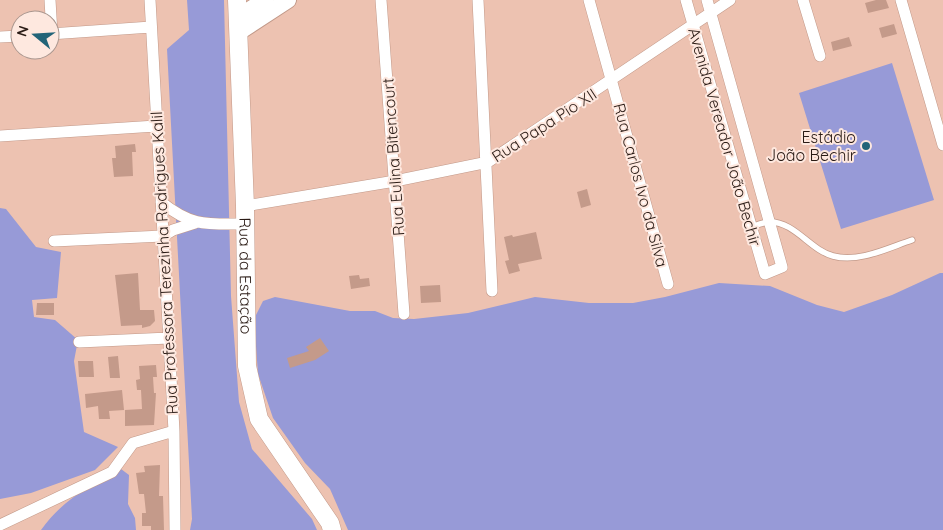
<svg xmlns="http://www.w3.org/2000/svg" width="943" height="530" font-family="Quicksand,sans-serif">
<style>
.green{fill:#979ad7}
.building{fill:#c49a8a}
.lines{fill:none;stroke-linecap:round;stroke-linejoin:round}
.lane-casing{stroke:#c29989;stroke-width:7}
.street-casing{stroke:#c29989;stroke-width:12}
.secondary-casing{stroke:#c29989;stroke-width:18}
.primary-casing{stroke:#c29989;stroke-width:19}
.lane{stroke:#fff;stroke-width:5.5}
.street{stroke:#fff;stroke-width:11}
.secondary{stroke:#fff;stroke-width:16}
.primary{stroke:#fff;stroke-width:18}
.poi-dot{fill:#236478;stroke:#fee8df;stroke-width:2}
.labels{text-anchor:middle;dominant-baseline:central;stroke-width:4;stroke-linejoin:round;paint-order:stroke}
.street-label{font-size:16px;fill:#2a1b15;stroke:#fee8df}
.poi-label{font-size:16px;fill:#2a1b15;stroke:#fee8df;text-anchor:end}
</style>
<rect width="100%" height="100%" fill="#edc2b1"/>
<path class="green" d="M187,0h37l7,296 8,106 13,47 60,70 5,11h-127l2,-11 -25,-470 22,-19z
M892,63l42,137 -93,29 -42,-136z
M0,208l6,1 30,38 25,5 -4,46 -25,2 2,17 21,3 23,20 -4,21 10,71 34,15 -23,23 -64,23 -31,6z
M940,273h3v257h-595l-18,-41 -25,-26 -32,-45 -15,-44 -4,-55 9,-18 12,-4 75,14h25l18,7 21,1 54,-6 67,-16 54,6h44l32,-6 54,-14 51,3 47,19 27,7 48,-17z
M121,469l8,6 -1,29 7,14 1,12h-95c21,-30 49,-44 80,-61z"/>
<path class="building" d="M876,0h10l3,8 -21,5 -3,-10z
M894,24l3,10 -15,4 -3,-10z
M849,37l3,9 -19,5 -2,-9z
M135,144l1,8h-4l1,24 -19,1 -2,-19h4l-1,-12z
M587,189l4,16 -10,3 -4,-16z
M536,232l6,27 -24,5 2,7 -11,3 -4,-13 4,-1 -5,-23 8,-2 1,2z
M138,273l2,37h14l1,11 -5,5 -8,2v-3l-21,1 -6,-51z
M359,275l1,4 9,-1 1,8 -19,3 -2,-13z
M440,285l1,17 -20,1 -1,-17z
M37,303h17v12h-18z
M320,338l9,13 -14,9 -25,8 -3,-10 22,-7 -3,-4z
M118,356l2,22h-10l-2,-21z
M78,361h15l1,16h-15z
M156,365l1,12h-4l1,16h2l-2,32 -29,1v-16l17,-1 -1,-19h-4l-1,-10 4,-1 -1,-13z
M122,390l2,20 -15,1 1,8h-11l-1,-13 -12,2 -1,-14z
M160,465l-1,31h4l1,34h-13v-4h-9v-13h4l-2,-19h-5l-3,-21 9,-1 -1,-6z"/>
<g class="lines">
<g class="lane-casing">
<path id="lane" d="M751,227c6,-2 13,-5 19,-5 25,0 40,28 63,34 26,7 55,-8 79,-16"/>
</g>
<g class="street-casing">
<path id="street" d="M50,0l2,34
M150,0l24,431 1,99
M381,0l23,314
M478,0l14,291
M589,0l79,284
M686,0l79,274 17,-7 -75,-267
M803,0l17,56
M901,0l42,145
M50,34l101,-7
M0,37l20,-1
M0,136l156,-10
M161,202c31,25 46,22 84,22
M245,206l150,-25 93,-19 242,-162
M54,241l109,-5 10,-6 22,-7
M79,342l90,-4
M0,525l112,-53 21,-29 41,-12"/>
</g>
<g class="secondary-casing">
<path id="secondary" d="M238,17l27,-17
M239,32l49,-32"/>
</g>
<g class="primary-casing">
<g id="primary">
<path id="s1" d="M237,0l8,206 2,160 12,53 71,104 2,7"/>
</g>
</g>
<use href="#lane" class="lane"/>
<use href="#street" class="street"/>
<use href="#secondary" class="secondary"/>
<use href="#primary" class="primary"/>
</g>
<circle class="poi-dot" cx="866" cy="146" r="5"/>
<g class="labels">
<g class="street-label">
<text transform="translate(544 125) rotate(-33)">Rua Papa Pio XII</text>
<text transform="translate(725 137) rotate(74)">Avenida Vereador João Bechir</text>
<text transform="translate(393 157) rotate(-94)">Rua Eulina Bitencourt</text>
<text transform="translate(641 185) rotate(75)">Rua Carlos Ivo da Silva</text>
<text transform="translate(164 263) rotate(-93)">Rua Professora Terezinha Rodrigues Kalil</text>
<text stroke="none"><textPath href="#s1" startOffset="276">Rua da Estação</textPath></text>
</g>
<g class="poi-label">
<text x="856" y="137">Estádio<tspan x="856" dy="18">João Bechir</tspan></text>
</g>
</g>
<g transform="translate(35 35) rotate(288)"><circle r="24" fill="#fee8df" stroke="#a9968e"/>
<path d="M0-4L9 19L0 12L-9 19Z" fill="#236478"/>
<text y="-8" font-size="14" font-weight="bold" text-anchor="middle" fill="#2a1b15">N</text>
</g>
</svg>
